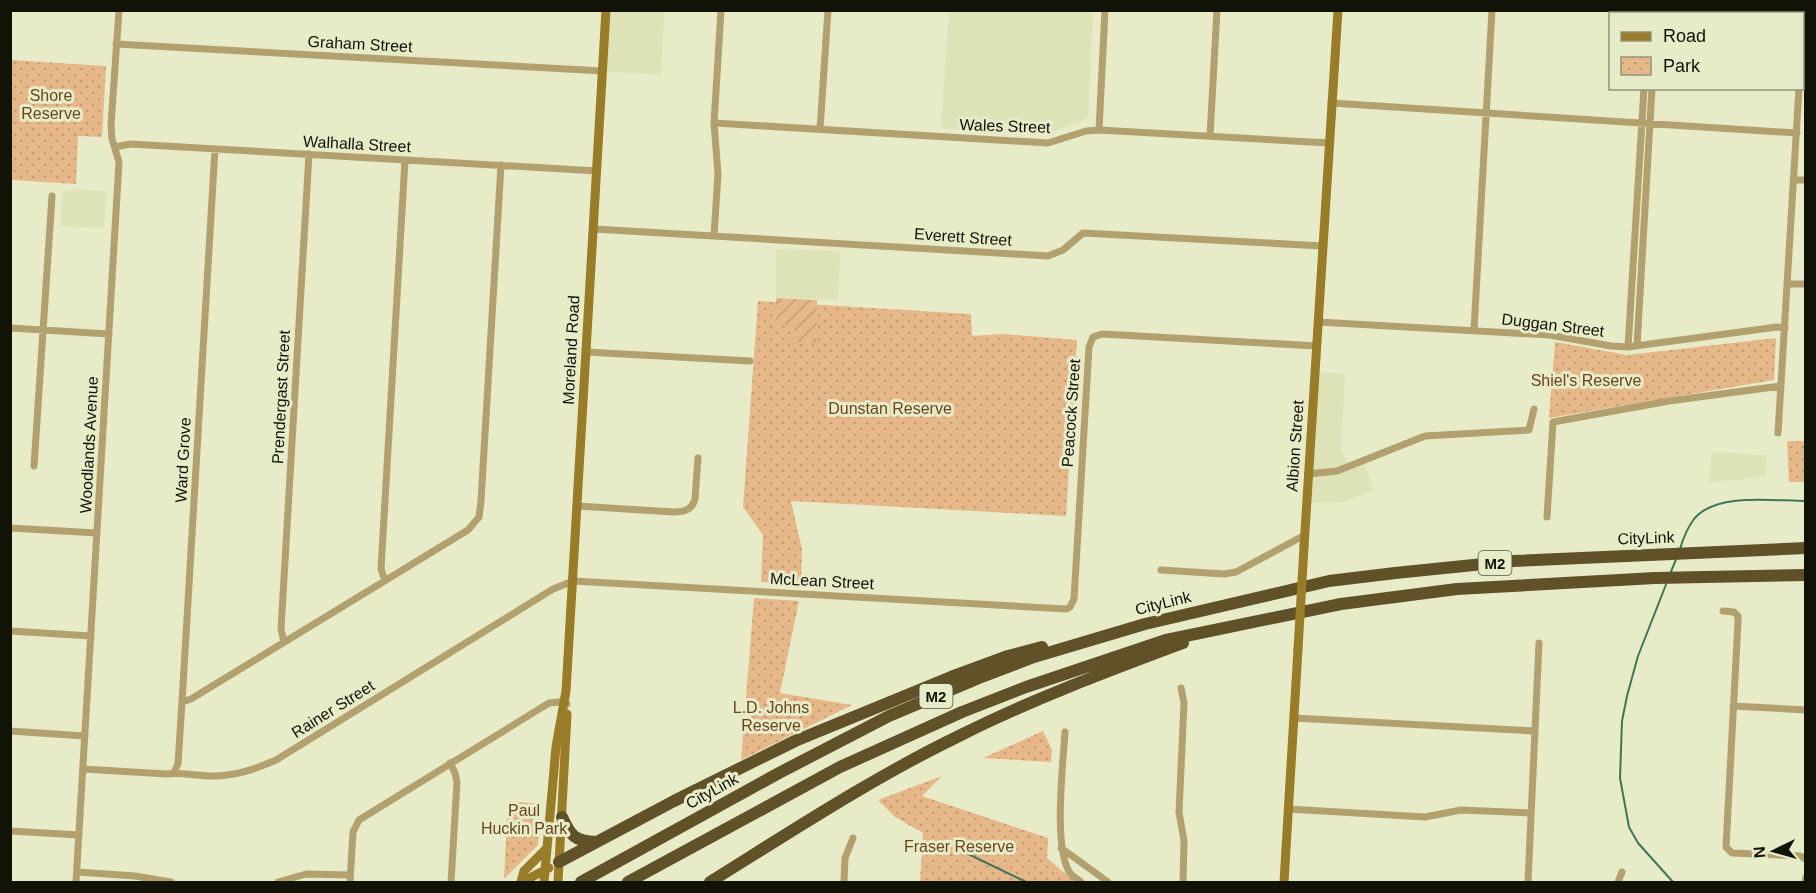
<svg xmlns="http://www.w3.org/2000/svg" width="1816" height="893" font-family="Arial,sans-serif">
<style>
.built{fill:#dde2b7}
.park{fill:url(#park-dots)}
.garden{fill:url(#garden-furrows)}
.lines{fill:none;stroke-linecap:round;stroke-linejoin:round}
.stream{stroke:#407657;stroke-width:2}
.street{stroke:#b2a06e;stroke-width:7}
.secondary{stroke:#987c27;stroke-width:9}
.highway{stroke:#605128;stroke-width:12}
.secondary-bridge{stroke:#987c27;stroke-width:9}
.labels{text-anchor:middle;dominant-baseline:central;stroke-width:6;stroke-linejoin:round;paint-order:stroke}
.shield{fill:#e7ebc8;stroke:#515441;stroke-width:1.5}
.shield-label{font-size:15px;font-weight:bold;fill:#111307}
.street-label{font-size:16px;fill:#111307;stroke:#e7ebc8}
.park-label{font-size:16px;fill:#6a461c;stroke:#e7ebc8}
</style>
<defs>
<pattern id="park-dots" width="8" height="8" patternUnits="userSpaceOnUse" patternTransform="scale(1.5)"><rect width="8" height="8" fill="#e6b788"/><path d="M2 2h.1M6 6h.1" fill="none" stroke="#c49c74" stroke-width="1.8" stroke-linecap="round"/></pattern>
<pattern id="garden-furrows" width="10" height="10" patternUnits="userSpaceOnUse" patternTransform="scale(1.5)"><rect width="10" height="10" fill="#e6b788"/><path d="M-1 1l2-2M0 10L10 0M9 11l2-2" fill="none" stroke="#c49c74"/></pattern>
</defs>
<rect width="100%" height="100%" fill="#e7ebc8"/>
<path class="built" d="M949,10l144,1 -5,107 -42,16 -105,-6z
M609,11h55l-3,64 -56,-4z
M71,189l36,2 -3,37 -44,-2 2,-33z
M776,249l64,2 -2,49 -62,-3z
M1319,372l26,2 -4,76 7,15 15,-6 11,31 -31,12 -32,1z
M1712,452l55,3 -2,21 -57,7z"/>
<path class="park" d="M11,60l95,6 -4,71 -24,-1 -2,48 -65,-4z
M758,301l213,13 1,22 31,-2 74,6 -11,176 -275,-15 11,48 -1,36 -40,-3 2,-47 -20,-28z
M1776,338l-2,42 -225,38 6,-76 72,13z
M1787,441h18v41h-16z
M754,598l45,3 -19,92 72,12 -111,55z
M1043,731l9,19 -1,12 -68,-4z
M942,776l-20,20 126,42 -1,20 28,24h-155l3,-49 -28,-16 -17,-17z
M508,801l33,3 -3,41 -34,34z"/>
<path class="garden" d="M776,298l41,2 -1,43 -22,-1v-17l-18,-1z"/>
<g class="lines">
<path class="stream" d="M1680,549c3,-10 7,-21 14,-30 22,-27 79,-18 112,-18
M1670,574l7,-17
M1667,582l-29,74 -11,40 -5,25 -2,57 9,49 9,16 35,39
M964,852l62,30"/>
<path class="street" d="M1649,14v-4
M1656,14v-4
M1802,37l2,-27
M116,44l487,27
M1802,73h4
M1331,103l466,30
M714,123l334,20 38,-12 13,-1 230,13
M820,129l8,-119
M1099,130l6,-120
M1210,136l7,-126
M115,147l15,-3 467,27
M1793,180h13
M594,229l454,27 15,-6 20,-17 240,13
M714,236l4,-62 -4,-51 7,-113
M1787,284h19
M1318,322l232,13 61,11 17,1 149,-20 8,1
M10,328l99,6
M1474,330l18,-320
M1637,346l15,-258
M1628,347l16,-259
M586,352l164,9
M1778,433l21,-345
M34,466l18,-270
M1308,474l29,-3 88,-35 104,-6 5,-21
M577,506l97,6c10,0 18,-2 21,-13l3,-41
M1547,517l6,-95 116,-21 112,-15
M10,528l87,5
M1161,570l63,4 12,-2 69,-37
M385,581l-4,-12 24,-409
M1723,611l11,1 4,4v6l-12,225 6,6 68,3 6,3
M10,631l81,5
M284,642l-3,-13 28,-475
M1181,688l3,15 -5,109 5,29 -1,41
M182,702l9,-3 277,-169 11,-13 2,-16 20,-336
M1733,706l73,4
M1294,718l241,13
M10,731l75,5
M1065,732c-2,33 -12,116 5,141 3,4 8,6 11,9
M450,763l5,10 2,9 -6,100
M83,769l84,5c14,-2 30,2 46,2 23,0 42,-7 63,-16l277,-171 20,-8 493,28 4,-2 4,-8 15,-252 4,-10 9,-3 215,12
M174,772l4,-8 4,-62 33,-553
M1288,809l137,8 36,-7 70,3
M10,831l69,4
M1061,848l47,34
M77,872l58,4 36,6
M76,882l43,-720 -7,-23 -1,-14 8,-115
M278,882l28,-8 44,1
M350,882l3,-50 6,-12 190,-117 10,-1 8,2
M844,882l1,-24 8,-20
M1528,882l11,-239
M1618,882l4,-10
M1805,882l1,-5"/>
<path class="secondary" d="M1304,547l34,-537
M521,882l3,-11 23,-23
M522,882l27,-14
M544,882l12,-135 10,-56 40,-681
M558,882l9,-168
M1284,882l14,-233"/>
<path class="highway" d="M562,817c9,19 12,24 34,25
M559,862l115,-61 121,-60 156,-64 57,-21 34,-9
M581,882l198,-109 110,-57 90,-38 55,-21 111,-33 184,-43 66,-8 118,-12 293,-13
M628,882l212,-115 122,-55 64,-25 140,-47 175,-36 116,-15 198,-11 151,-3
M710,882c82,-51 164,-105 251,-147 72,-36 147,-64 222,-92"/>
<path class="secondary-bridge" d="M1298,649l6,-102"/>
</g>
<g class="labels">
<g class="shield">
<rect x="1478.5" y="551" width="33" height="24" rx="4.5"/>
<rect x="919.5" y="684" width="33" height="24" rx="4.5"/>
</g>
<g class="shield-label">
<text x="1495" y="563">M2</text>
<text x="936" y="696">M2</text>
</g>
<g class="street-label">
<text transform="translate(360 44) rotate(3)">Graham Street</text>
<text transform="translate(1005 126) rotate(2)">Wales Street</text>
<text transform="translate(357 144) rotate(3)">Walhalla Street</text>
<text transform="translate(963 237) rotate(4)">Everett Street</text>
<text transform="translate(1553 325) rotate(7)">Duggan Street</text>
<text transform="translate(571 350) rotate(-87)">Moreland Road</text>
<text transform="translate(281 397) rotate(-87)">Prendergast Street</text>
<text transform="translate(1071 413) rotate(-86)">Peacock Street</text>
<text transform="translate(89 445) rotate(-87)">Woodlands Avenue</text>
<text transform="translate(1295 446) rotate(-86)">Albion Street</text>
<text transform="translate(183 460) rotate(-87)">Ward Grove</text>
<text transform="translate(1646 538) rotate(-2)">CityLink</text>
<text transform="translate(822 581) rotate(3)">McLean Street</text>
<text transform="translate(1163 603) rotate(-14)">CityLink</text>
<text transform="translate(333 709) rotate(-32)">Rainer Street</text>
<text transform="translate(712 791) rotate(-29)">CityLink</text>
</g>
<g class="park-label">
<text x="51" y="95">Shore<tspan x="51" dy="18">Reserve</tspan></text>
<text x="1586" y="380">Shiel's Reserve</text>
<text x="890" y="408">Dunstan Reserve</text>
<text x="771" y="707">L.D. Johns<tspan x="771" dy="18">Reserve</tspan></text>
<text x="524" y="810">Paul<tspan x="524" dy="18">Huckin Park</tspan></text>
<text x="959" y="846">Fraser Reserve</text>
</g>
</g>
<rect width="1816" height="893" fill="none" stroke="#111307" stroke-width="24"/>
<rect x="1609" y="12" width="195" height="78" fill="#e7ebc8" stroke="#91957b" stroke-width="1.5"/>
<rect x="1621" y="32" width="30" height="9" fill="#987c27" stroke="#91957b" stroke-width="1.5"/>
<text x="1663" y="42" font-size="18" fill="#111307">Road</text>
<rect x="1621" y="57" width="30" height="18" fill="url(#park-dots)" stroke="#91957b" stroke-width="1.5"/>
<text x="1663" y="72" font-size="18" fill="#111307">Park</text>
<g transform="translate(1774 851) rotate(265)" stroke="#e7ebc8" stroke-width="4.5" paint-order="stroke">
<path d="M0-4.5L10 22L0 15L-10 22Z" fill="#111307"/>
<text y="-9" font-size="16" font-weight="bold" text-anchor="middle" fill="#111307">N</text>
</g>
</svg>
